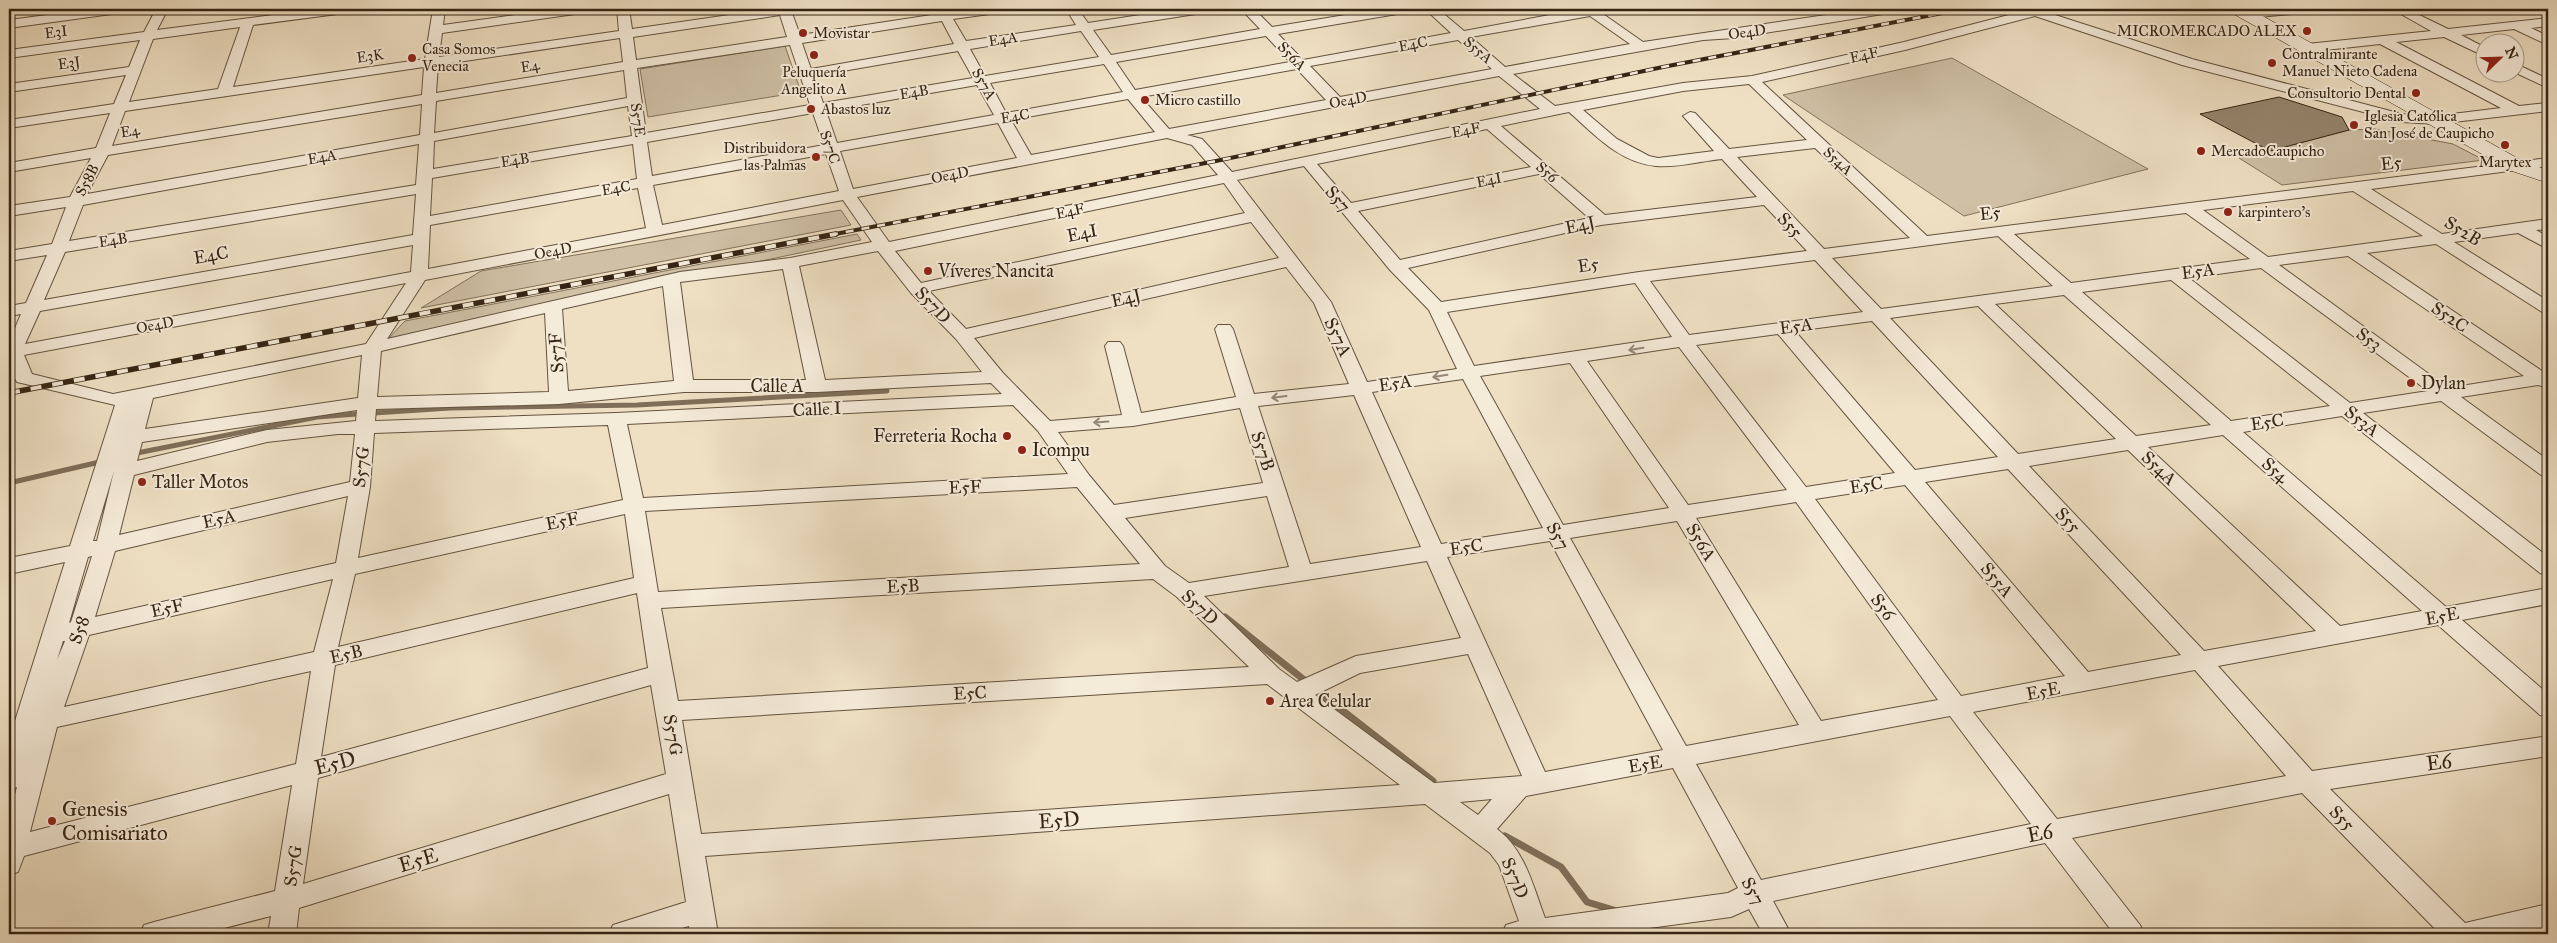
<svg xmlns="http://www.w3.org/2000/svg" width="2557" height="943" font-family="'IM FELL Great Primer',serif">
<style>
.green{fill:#cfc0a6;stroke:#82725c}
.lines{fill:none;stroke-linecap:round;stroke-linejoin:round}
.stream-far1{stroke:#7f6e59;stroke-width:5}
.stream{stroke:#7f6e59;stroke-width:7}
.building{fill:#96866f;stroke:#352413}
.minor-casing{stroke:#64533f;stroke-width:2}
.secondary-casing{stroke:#352413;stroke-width:1}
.minor{fill:#f5ebd9;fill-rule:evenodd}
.secondary{fill:#f5ebd9;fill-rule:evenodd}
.rail-far1-casing{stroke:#352413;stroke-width:4}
.rail-casing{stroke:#352413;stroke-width:5.5}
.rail-far1{stroke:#f5ebd9;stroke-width:2.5;stroke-dasharray:8;stroke-linecap:butt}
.rail{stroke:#f5ebd9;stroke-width:4;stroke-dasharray:11;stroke-linecap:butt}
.oneway{stroke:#958876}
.poi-dot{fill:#8f2418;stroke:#f5ebd9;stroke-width:2}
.labels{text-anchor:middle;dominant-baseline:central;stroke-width:4;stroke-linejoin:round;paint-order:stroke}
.far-poi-label{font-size:15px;fill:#352413;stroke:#f5ebd9;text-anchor:start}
.far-street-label{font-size:15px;fill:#352413;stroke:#f5ebd9}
.street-label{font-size:18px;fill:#352413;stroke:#f5ebd9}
.poi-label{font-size:18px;fill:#352413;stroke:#f5ebd9;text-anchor:start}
.near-street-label{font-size:21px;fill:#352413;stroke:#f5ebd9}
.near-poi-label{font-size:21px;fill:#352413;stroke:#f5ebd9;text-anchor:start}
</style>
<rect width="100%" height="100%" fill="#efe0c4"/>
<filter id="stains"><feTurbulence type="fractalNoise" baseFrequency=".004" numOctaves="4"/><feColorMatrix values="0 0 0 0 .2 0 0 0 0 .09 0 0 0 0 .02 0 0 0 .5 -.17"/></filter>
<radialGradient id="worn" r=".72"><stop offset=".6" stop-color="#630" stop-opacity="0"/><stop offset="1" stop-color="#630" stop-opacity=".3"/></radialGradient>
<path class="green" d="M785,46l16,46 -153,25 -8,-48z
M1952,58l196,111 -184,47 -181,-121z
M2375,129l78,15 31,16 -202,25 -43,-27 110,-28z
M841,210l10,15 -430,83 60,-37z
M857,234l4,6 -474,100 18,-19z"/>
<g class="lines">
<path class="stream-far1" d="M374,413l76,-5 187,-3 250,-14
M132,454l185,-37 40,-3
M9,483l95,-22"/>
<path class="stream" d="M1225,617l83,66
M1315,689l118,92
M1505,836l56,31 26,35 30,9"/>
</g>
<path class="building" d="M2279,97l63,20 7,13 -79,21 -70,-37z"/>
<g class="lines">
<g class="minor-casing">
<path id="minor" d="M93,9h32l-6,4 -110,15v-8z
M156,9h12l-11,21 162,-21h32l-6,4 -92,12 -20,62 192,-28 8,-50h12l-2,16 115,-16h30l-6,4 -140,20 -3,24 180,-26 -2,-22h12l3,20 139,-20h30l-2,3 -7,1 8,22 138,-21 -3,-5h12l2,4 25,-4h29l-6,4 -44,6 13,22 110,-16 -10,-16h12l10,14 91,-14h29l-6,4 -109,17 18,25 149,-26 -19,-20h13l18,18 110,-18h27l-6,4 -125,21 25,26 148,-27 -26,-24h13l26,22 118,-22h31l-2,3 -8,2 40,28 224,-33h28l-6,4 -155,25 -31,2 -190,34 42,32 128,-23 69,-7 152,-34 128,-33h22l-5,4 143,46 210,55 34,2 65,-8 -121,-64 -73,8 -7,-4 7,-4 124,-13 -39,-22h15l41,20 100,-11v8l-17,2 17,8v9l-34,-16 -53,6 23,12v9l-40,-19 -48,5 123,64 29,-3v8l-112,13 -34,-2 -220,-57 -147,-49 -130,34 -143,32 165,154 621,-78v8l-177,23 71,45 106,-15v10l-12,1 12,7v12l-30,-16 -64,9 94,59v12l-6,-1 -106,-68 -69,9 178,120 3,-1v16l-10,-3 -77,12 87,63v16l-7,-1 -100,-74 -78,12 185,144v19l-8,-3 -198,-157 -99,16 203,175 102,-19v16l-86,16 86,74v23l-8,-2 -102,-90 -220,41 94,105 236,-35v20l-218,33 135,134 83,-19v24l-27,6h-81l-138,-141 -230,45 68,87 4,9h-30l-69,-91 -272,58 18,33h-28l-14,-25 -18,8 -126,17h-103l4,-9 13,-4 -20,-56 -9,-12 -65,-49 -720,52 13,78h-28l-1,-8 -28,8h-52l4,-9 73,-23 -17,-108 -370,114 -3,26h-28l3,-18 -70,18h-61l4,-9 10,-3 121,-31 17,-106 -268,71 -6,16 -9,3v-59l8,-29 -8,2v-49l56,-178 -56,12v-16l61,-12 45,-141 -98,-23c-15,-23 -6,-45 4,-68l-12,2v-10l17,-3 21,-48 -38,6v-10l43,-7 14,-37 -57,9v-10l61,-9 21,-39 -82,14v-9l87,-15 14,-35 -101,15v-8l105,-16 12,-29 -117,17v-8l120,-17 11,-27 -131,18v-8l135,-18zM780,15l7,22 -151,23 -3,-23zM1590,16l40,28 -125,23 -34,-30zM942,21l12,23 -143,25 -9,-26zM240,27l-22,62 -89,13 24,-63zM1081,31l18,26 -114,19 -15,-27zM1266,36l24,26 -155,28 -19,-28zM620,38l3,24 -187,31 2,-28zM1458,40l34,29 -152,28 -30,-31zM790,45l20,60 -164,28 -9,-65zM958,51l15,27 -150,25 -9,-27zM1104,64l19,28 -117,21 -16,-30zM424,67l-2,28 -310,51 13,-35zM1297,69l29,31 -157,29 -28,-32zM624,70l3,28 -193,35 2,-32zM1499,76l41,33 -308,63 -30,-33 -15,-4zM1749,84l58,56 -78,9 -34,-36 -5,-1 -7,4 31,35 -56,7 -9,-2 -32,-17 -34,-29 100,-19zM977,85l17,30 -157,28 -11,-32zM1128,99l27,33 -124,23 -20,-35zM422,104l-2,31 -333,59 21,-39zM628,106l4,30 -199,33 1,-28zM1569,112c26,23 51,51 87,54 21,2 45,-5 66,-7l35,38 -152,18 -104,-89zM813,113l11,32 -172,31 -5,-34zM998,123l19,35 -164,31 -13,-38zM1487,129l44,38 -180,36 -34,-39zM1167,138l25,7 26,30 -329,67 -32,-45zM419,144l-3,41 -347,56 14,-36zM633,144l4,35 -207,37 2,-38zM1815,148l95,90 -86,11 -87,-92zM826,154l13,37 -177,34 -9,-40zM1304,166l86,104 39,40 28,59 -90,13 -36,-80 -94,-122zM1539,174l50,44 -189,42 -42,-49zM1224,183l21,30 -324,70 -26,-32zM638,188l8,40 -218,41 2,-44zM2353,191l70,45 -155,21 -65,-47zM416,194l-3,41 -369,65 21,-48zM843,200l29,42 -82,16 -110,14 -293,67 38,-59zM1764,205l43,46 -168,21 -198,30 -33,-34 193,-43zM2186,213l64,46 -179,24 -57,-49zM1251,222l28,36 -313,71 -37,-38zM1998,236l55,50 -172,23 -49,-51zM413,245l-2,27 -386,72 15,-33zM878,251l33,42 45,46 26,33 -157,8 -26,-114zM2348,256l176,120 -76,12 -169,-123zM1815,260l48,52 -174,23 -39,-54zM1286,267l28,36 35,81 -95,10 -21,-65 -3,-4h-12l-3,4 21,68 -95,16 -18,-67 -3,-4h-12l-3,4 17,69 -72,6 -47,-48 -29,-35zM2261,268l167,123 -78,12 -161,-125zM783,269l23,111h-113l-13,-98zM2171,280l159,126 -99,15 -149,-129zM406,283l-40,61 -253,50 -81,-20 -8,-19zM1635,283l37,54 -198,29 -27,-54zM663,286l11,95 -106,10 -6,-82zM2064,295l147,130 -75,11 -141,-132zM1978,306l138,133 -98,15 -128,-136zM545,313l4,79 -172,5 4,-46zM1872,321l126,136 -83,13 -120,-139zM1778,334l117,139 -89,14 -110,-142zM1679,347l108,143 -99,15 -101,-144zM362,355l-4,43 -213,31 8,-31zM1570,363l99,145 -106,17 -83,-149zM1463,379l80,149 -102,16 -69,-152zM991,383l11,11 -386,19 -241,8 1,-12 183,-5 125,-12h133zM1354,395l67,152 -111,17 -52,-158zM1013,405l25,26 30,43 -425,24 -16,-74zM1240,408l23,75 -149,22 -25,-30 -31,-43 75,-6zM357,410l-1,11 -89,9 -130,31 5,-19zM608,425l15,75 -265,58 12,-71 4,-54zM338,434h17l-5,48 -231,53 15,-60 133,-33zM2223,435l199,176 -82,15 -192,-179zM2128,450l188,181 -112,20 -175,-185zM2008,469l173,186 -93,17 -163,-190zM114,471l-17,70h-4zM1905,485l160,191 -104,20 -146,-197zM1077,487l63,77 -482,28 -13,-81zM348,496l-12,67 -241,54 20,-66zM1267,496l22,71 -100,16 -24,-17 -40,-48zM1796,502l142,198 -117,21 -125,-203zM625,514l9,64 -296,69 17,-73zM1677,521l122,204 -113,21 -116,-208zM1550,541l113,209 -118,22 -98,-215zM92,556l-21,66 -2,1 19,-66zM1427,561l34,77 -105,18 -59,26 -18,-13 -75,-73zM333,579l-19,73 -250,55 25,-72zM1153,579l24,18 72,70 -571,34 -17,-93zM637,593l11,75 -327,89 14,-92zM63,641h2l-8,19zM1468,654l54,122 -88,7 -119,-88 45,-22zM2195,670l91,106 -229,43 -84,-107zM311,671l-15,93 -266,68 27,-105zM1267,684l133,101 -699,49 -19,-114zM651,685l15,89 -363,110 15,-106zM1950,716l81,108 -270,56 -65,-116zM1673,768l65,120 -10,5 -183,25c-12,-32 -20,-68 -48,-89l29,-33zM1492,799l-14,16 -18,-13z
M2264,9h43l-6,4 -53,5 -6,-4 6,-4z
M2514,63l34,16v9l-34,-16z"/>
</g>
<g class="secondary-casing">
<path id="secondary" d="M2229,9h21l276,154 22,7v13l-36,-12 -280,-158z"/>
</g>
<use href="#minor" class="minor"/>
<use href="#secondary" class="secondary"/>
<g class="rail-far1-casing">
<path id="rail-far1" d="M830,235l386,-74 447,-94 300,-58"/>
</g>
<g class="rail-casing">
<path id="rail" d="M9,393l827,-159"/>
</g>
<use href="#rail-far1" class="rail-far1"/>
<use href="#rail" class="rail"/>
</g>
<defs><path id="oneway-shaft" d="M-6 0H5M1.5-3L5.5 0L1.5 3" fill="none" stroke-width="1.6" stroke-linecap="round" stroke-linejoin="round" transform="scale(1.25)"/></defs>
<g class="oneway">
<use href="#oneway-shaft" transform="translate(1636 349) rotate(171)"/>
<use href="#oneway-shaft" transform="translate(1440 376) rotate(171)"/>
<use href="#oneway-shaft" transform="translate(1279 397) rotate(173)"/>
<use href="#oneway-shaft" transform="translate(1101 422) rotate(176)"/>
</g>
<g class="poi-dot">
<circle cx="2307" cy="31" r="5"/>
<circle cx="803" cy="33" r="5"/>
<circle cx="814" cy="55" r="5"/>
<circle cx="412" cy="58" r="5"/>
<circle cx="2272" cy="63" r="5"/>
<circle cx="2416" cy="93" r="5"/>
<circle cx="1145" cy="100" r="5"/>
<circle cx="811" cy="109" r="5"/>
<circle cx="2354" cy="125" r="5"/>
<circle cx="2505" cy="145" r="5"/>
<circle cx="2201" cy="151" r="5"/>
<circle cx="816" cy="157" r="5"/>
<circle cx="2228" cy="212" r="5"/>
<circle cx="928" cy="271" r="5"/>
<circle cx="2411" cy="383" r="5"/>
<circle cx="1007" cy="436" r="5"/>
<circle cx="1022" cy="450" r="5"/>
<circle cx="142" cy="482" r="5"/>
<circle cx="1270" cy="701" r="5"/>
<circle cx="52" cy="821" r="5"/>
</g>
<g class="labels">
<g class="far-poi-label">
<text x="2297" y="31" text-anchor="end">MICROMERCADO ALEX</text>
<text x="813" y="33">Movistar</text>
<text x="422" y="49">Casa Somos<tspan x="422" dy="17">Venecia</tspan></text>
<text x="2282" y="54">Contralmirante<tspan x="2282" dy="17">Manuel Nieto Cadena</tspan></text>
<text x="814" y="72" text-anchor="middle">Peluquería<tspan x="814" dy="17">Angelito A</tspan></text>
<text x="2406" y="93" text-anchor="end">Consultorio Dental</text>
<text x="1155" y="100">Micro castillo</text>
<text x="821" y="109">Abastos luz</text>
<text x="2364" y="116">Iglesia Católica<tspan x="2364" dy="17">San José de Caupicho</tspan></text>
<text x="806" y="148" text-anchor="end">Distribuidora<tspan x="806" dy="17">las Palmas</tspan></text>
<text x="2211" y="151">MercadoCaupicho</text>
<text x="2505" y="162" text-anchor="middle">Marytex</text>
<text x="2238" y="212">karpintero's</text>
</g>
<g class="far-street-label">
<text transform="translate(56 32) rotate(-8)">E3I</text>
<text transform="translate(1747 32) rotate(-8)">Oe4D</text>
<text transform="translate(1003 39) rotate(-9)">E4A</text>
<text transform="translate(1413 44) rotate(-11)">E4C</text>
<text transform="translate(1478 50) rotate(41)">S55A</text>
<text transform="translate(1864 55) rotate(-13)">E4F</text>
<text transform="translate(370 56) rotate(-8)">E3K</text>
<text transform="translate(1292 56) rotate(46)">S56A</text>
<text transform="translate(69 63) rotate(-8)">E3J</text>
<text transform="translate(530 66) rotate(-10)">E4</text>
<text transform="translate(984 84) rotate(61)">S57A</text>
<text transform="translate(914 92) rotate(-10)">E4B</text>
<text transform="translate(1348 100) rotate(-11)">Oe4D</text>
<text transform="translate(1015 116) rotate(-10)">E4C</text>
<text transform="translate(638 120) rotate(82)">S57E</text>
<text transform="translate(1466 130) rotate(-11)">E4F</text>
<text transform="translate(130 131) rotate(-9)">E4</text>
<text transform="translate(830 147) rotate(71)">S57C</text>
<text transform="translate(322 157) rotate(-10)">E4A</text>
<text transform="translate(515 160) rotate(-9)">E4B</text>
<text transform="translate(1838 161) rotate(43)">S54A</text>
<text transform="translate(1547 172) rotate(41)">S56</text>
<text transform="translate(950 175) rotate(-11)">Oe4D</text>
<text transform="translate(87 180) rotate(-62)">S58B</text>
<text transform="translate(1489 180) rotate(-12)">E4I</text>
<text transform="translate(616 188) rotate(-10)">E4C</text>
<text transform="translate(1070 211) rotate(-12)">E4F</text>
<text transform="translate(113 240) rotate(-9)">E4B</text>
<text transform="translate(553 251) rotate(-11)">Oe4D</text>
<text transform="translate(155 325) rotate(-11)">Oe4D</text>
</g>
<g class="street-label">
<text transform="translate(2391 163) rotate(-7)">E5</text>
<text transform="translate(1338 199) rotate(50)">S57</text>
<text transform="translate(1990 213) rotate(-7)">E5</text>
<text transform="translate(1580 225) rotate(-12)">E4J</text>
<text transform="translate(1790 225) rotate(47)">S55</text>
<text transform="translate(2463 231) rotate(32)">S52B</text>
<text transform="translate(1082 233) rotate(-12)">E4I</text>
<text transform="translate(211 255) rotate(-10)">E4C</text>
<text transform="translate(1588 265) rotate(-9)">E5</text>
<text transform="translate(2198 271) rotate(-8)">E5A</text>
<text transform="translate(1126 298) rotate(-13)">E4J</text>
<text transform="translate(933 305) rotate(47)">S57D</text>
<text transform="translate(2450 317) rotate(34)">S52C</text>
<text transform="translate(1796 326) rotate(-8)">E5A</text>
<text transform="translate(1338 337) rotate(65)">S57A</text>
<text transform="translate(2369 339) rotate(36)">S53</text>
<text transform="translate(556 353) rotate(-94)">S57F</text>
<text transform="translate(1395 383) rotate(-9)">E5A</text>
<text x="777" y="386">Calle A</text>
<text transform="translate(817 409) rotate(-3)">Calle I</text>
<text transform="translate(2362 421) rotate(38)">S53A</text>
<text transform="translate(2267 422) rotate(-9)">E5C</text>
<text transform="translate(1263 451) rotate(72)">S57B</text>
<text transform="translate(361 467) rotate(-84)">S57G</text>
<text transform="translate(2159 468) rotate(43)">S54A</text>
<text transform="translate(2275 470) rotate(41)">S54</text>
<text transform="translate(1866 485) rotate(-9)">E5C</text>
<text transform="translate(965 487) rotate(-3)">E5F</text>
<text transform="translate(219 519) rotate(-13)">E5A</text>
<text transform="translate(2068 520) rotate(47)">S55</text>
<text transform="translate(562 521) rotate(-12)">E5F</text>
<text transform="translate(1558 536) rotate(61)">S57</text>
<text transform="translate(1701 542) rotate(59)">S56A</text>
<text transform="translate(1466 547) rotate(-9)">E5C</text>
<text transform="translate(1997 580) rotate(50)">S55A</text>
<text transform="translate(903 586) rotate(-3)">E5B</text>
<text transform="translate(1200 607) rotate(43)">S57D</text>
<text transform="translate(1883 607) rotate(54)">S56</text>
<text transform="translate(167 608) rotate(-13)">E5F</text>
<text transform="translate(2442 616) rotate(-11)">E5E</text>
<text transform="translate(79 630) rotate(-71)">S58</text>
<text transform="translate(346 654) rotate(-13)">E5B</text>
<text transform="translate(2043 691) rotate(-11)">E5E</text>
<text transform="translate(970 693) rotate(-3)">E5C</text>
<text transform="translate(673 735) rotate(80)">S57G</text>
<text transform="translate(1645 764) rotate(-10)">E5E</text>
<text transform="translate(2342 818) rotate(45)">S55</text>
<text transform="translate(293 866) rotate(-82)">S57G</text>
<text transform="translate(1515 878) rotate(67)">S57D</text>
<text transform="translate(1753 891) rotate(61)">S57</text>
</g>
<g class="poi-label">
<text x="938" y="271">Víveres Nancita</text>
<text x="2421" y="383">Dylan</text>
<text x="997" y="436" text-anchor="end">Ferreteria Rocha</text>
<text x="1032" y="450">Icompu</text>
<text x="152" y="482">Taller Motos</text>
<text x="1280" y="701">Area Celular</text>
</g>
<g class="near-street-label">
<text transform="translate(2439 762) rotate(-8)">E6</text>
<text transform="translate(335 763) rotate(-15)">E5D</text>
<text transform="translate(1059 820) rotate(-4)">E5D</text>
<text transform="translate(2040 833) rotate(-12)">E6</text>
<text transform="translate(418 860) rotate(-17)">E5E</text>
</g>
<g class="near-poi-label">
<text x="62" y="809">Genesis<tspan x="62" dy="24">Comisariato</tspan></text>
</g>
</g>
<rect width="2557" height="943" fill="none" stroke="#efe0c4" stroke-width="30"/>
<rect x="10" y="10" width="2537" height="923" fill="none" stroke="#352413" stroke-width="2.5"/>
<rect x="15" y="15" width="2527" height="913" fill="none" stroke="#352413"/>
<g transform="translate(2500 58) rotate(67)"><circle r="24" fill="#f5ebd9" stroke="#a89b8a"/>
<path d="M0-4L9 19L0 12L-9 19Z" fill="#8f2418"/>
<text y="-8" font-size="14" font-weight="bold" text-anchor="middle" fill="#352413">N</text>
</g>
<rect width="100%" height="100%" filter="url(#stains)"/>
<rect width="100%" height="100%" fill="url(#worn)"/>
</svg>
